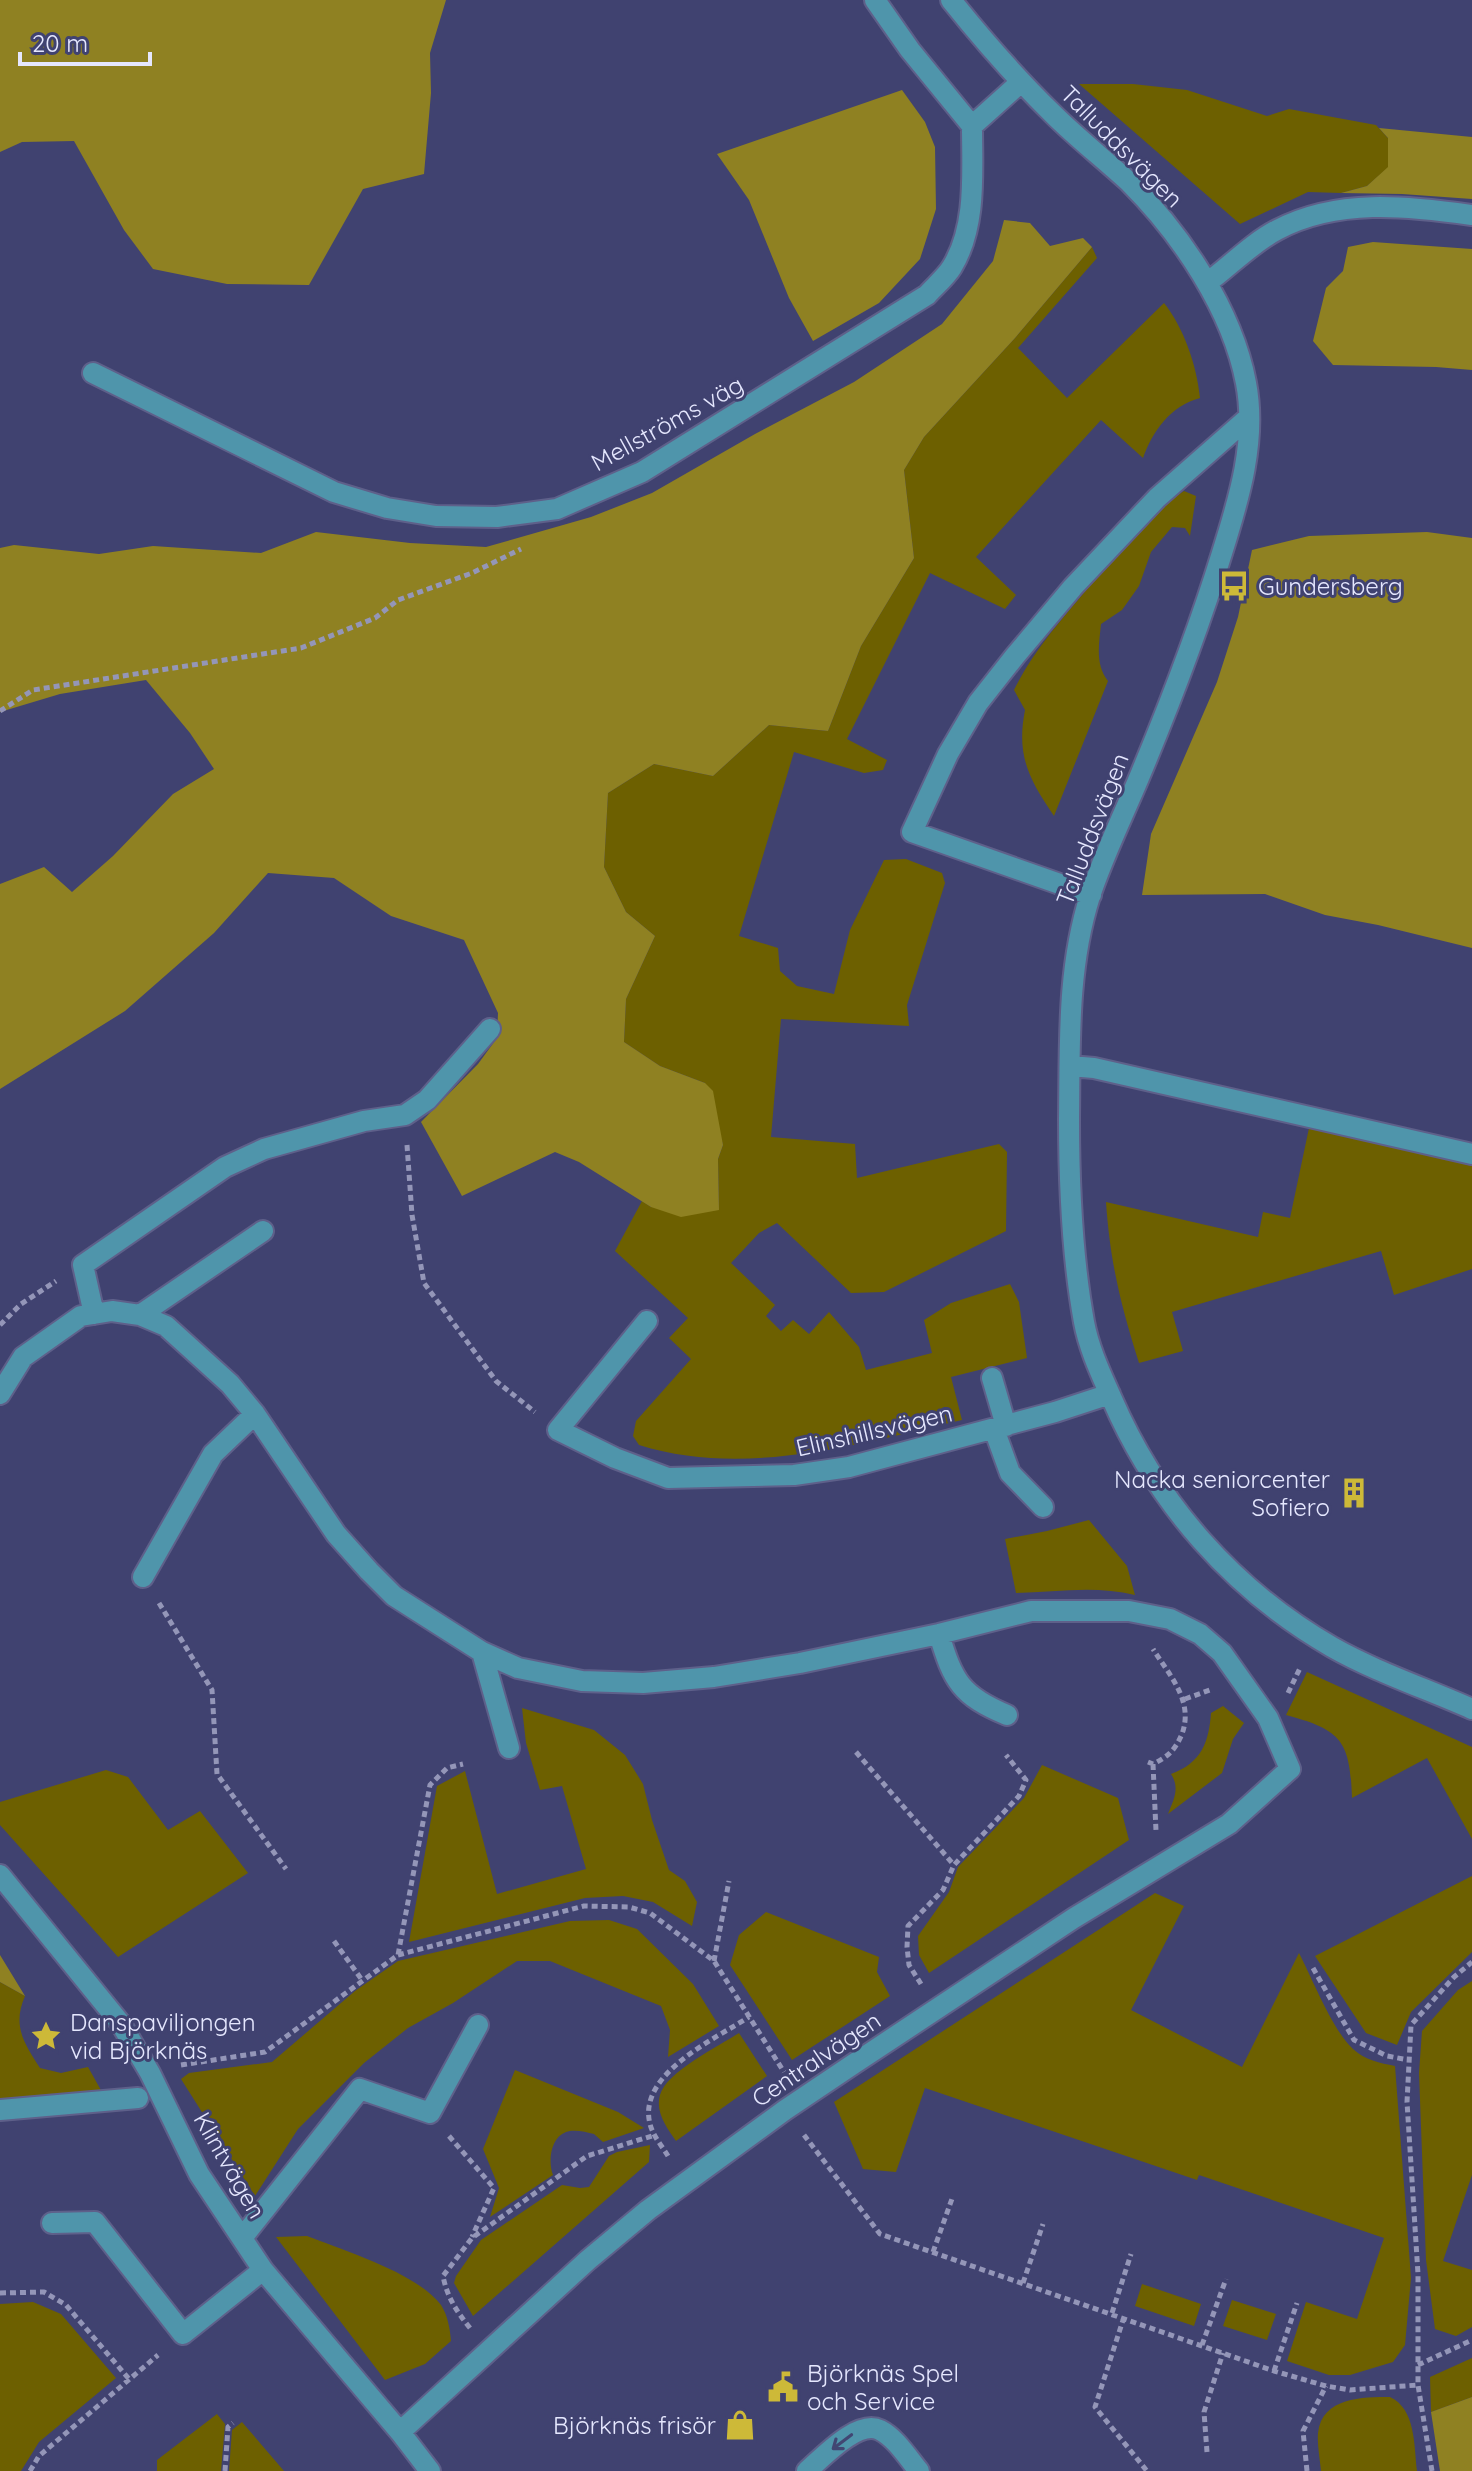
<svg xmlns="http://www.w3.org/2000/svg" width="1472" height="2471" font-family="Quicksand,sans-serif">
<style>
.green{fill:#6d6000}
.forest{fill:#8f8122}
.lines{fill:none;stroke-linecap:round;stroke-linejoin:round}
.minor-casing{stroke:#5e608a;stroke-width:24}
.path{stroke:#9496b8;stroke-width:5;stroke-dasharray:6 4;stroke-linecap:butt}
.minor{stroke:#4f95ab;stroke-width:20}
.oneway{stroke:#414673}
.labels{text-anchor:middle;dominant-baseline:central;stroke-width:6;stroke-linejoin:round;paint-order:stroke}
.street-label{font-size:24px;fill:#e5e7fe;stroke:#404270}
.poi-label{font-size:24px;fill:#e5e7fe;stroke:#404270;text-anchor:start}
</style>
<rect width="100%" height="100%" fill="#404270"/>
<path class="green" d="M1079,84h54l54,6 80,26 22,-7 87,16 12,13 1,29 -22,19 -26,7 -33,-1 -68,32z
M1092,247l5,11 -79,90 49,50 97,-95c20,25 33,63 36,95 -30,8 -47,33 -57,60l-42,-38 -125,137 40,38 -11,14 -75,-36 -83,166 40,21 -4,10 -19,3 -70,-21 -55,184 39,12 2,23 17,15 37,8 16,-64 34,-70 22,-1 36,14 3,10 -38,122 2,21 -128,-7 -10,118 84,7 2,34 142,-34 8,8 -1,79 -122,61 -33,1 -74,-70 -18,10 -28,30 44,42 -9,11 15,15 12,-11 16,14 20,-22 30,35 7,23 66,-17 -8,-33 27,-17 59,-19 9,18 8,56 -76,19 11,43c-103,24 -217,58 -323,25l-6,-9 3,-15 55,-62 -22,-21 19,-20 -73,-67 27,-50 9,6 68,3 -1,-51 5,-14 -18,-62 -45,-17 -36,-24 2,-43 29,-63 -29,-24 -22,-45 4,-74 46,-29 59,12 56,-51 59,6 33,-85 53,-88 -10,-88 20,-33 91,-99z
M1184,491l12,5 -6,40 -5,-8 -13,-1 -21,25 -12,34 -17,24 -21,14c-2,21 -6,40 7,57l-54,135c-25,-37 -38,-60 -29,-106l-11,-20c21,-42 49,-72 79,-108 29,-35 52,-68 91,-91z
M1309,1128l163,36v105l-78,26 -13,-44 -209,61 11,39 -44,12c-18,-57 -29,-101 -33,-161l152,35 5,-25 27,6z
M1089,1520l38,46 8,29c-40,-10 -79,-3 -119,-2l-11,-54 42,-8z
M1307,1672l165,75v92l-45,-81 -75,40c-2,-57 -10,-68 -66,-83z
M1223,1706l21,17 -11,16 -11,34 -54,41c6,-15 12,-26 3,-40 31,-11 38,-33 40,-61z
M522,1708l72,22 31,25 18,29 9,36 17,50 16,11 12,21 -5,24 -39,-24 -30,-6 -38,2 -176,44 28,-156 28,-15 32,123 89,-25 -24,-83 -22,4 -14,-47z
M1042,1765l76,33 11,42 -200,133 -10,-18 -1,-19 31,-44 9,-25 66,-69z
M106,1770l22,7 40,53 32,-19 48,62 -130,84 -118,-132v-23z
M1472,1876v76l-61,60 -14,33 -31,-12 -51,-77z
M1155,1893l29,13 -53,104 111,57 57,-114c13,25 34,78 54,96 12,11 27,14 42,17l16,212 -6,67 -12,17 -43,13h-21l-42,-14 19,-59 51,17 27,-81 -185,-63 -2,5 -272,-92 -29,84 -33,-3 -29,-67z
M766,1912l113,45 -2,15 13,24 -98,64 -62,-95 9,-30z
M609,1920l28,9 56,55 26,42 -51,31 2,-27 -9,-24 -111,-45h-33l-64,42 -45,25 -44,35 -66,66 -43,67 -74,-117 8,-6 83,-11 83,-71 43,-30 172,-40z
M1472,1981v194l-29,86 29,9v57l-16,9 -21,-7 -9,-69 -7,-187 3,-42 36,-41z
M0,1982l25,14c-13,30 -1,47 15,72l21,5 27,-6 14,25 -43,10 -59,-4z
M739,2033l28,43 -91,65c-9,-13 -21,-29 -16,-46 6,-23 59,-49 79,-62z
M515,2070l103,42 26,16 -41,14 -9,-8c-8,-2 -20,-5 -28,-2 -16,6 -18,30 -13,43l-63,42 9,-29 -16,-39z
M650,2145l-1,17 -176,154 -19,-33 2,-7 25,-36 81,-55 18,3 9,-1 20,-31 8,-4z
M307,2236c38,15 110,37 134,69 7,11 9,24 10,36l-26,23 -40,16 -109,-143z
M1142,2284l59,20 -7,22 -59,-20z
M1232,2300l44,14 -9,26 -44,-14z
M33,2302l28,12 55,64 -77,64 -18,29h-21v-167z
M1472,2358v39l-41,15 -1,-35z
M1390,2397c26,12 24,49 27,74h-96c-1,-12 -4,-26 -3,-38 4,-36 45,-36 72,-36z
M217,2414l8,10 -4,47h-64v-11z
M242,2422l42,49h-55l3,-41z"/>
<path class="forest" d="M0,0h446l-16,53 1,40 -7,81 -61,15 -54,96 -82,-1 -74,-15 -29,-39 -50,-89 -52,1 -22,10z
M902,90l23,32 10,25 1,62 -16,50 -41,44 -66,38 -24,-43 -40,-98 -32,-46z
M1379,128l93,9v62l-70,-5 -61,-1 26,-7 21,-19v-29z
M1004,220l26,3 20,23 33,-8 9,9 -77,91 -91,99 -20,33 10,88 -53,88 -33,85 -59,-6 -56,51 -59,-12 -46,29 -4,74 22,45 29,24 -29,63 -2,43 36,24 45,17 8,8 10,54 -5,14 1,51 -38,7 -30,-10 -72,-45 -24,-10 -93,44 -41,-74 57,-58 19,-26 1,-25 -34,-73 -73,-24 -57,-38 -66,-5 -54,60 -89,78 -125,78v-205l44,-17 28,25 41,-36 60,-62 41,-25 -24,-36 -44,-53 -86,14 -60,18v-164l14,-3 85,9 54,-8 108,7 55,-21 94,11 76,4 105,-30 61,-24 103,-59 99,-52 88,-58 51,-63z
M1373,242l99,7v121l-36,-3 -103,-2 -20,-24 13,-53 17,-17 5,-24z
M1427,532l45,6v410l-94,-23 -53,-10 -60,-21 -123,1 9,-61 66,-152 21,-65 14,-67 57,-14z
M0,1955l25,41 -25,-14z
M1472,2397v74h-32l-9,-59z"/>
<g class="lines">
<g class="minor-casing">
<path id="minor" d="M875,0l35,50 62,76
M951,0c32,40 65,78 102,114 24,24 51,45 76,68 52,52 103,127 117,201 11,57 -7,116 -24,170 -23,75 -51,148 -81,220 -17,41 -37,81 -51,123 -23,72 -20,148 -21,223 0,68 3,137 15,203 5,27 17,52 28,77 45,104 121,191 220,248 42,24 95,42 140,62
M1207,283c23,-17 45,-40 70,-53 60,-32 130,-24 195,-15
M93,373l241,119 53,16 49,8 61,1 60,-8 85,-37 285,-177c8,-9 19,-18 25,-28 25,-41 20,-95 20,-141l49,-44
M1091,895l-179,-63 36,-78 30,-51 37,-47 58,-69 84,-89 91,-80
M1070,1066l24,2 378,86
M94,1314l-11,-49 142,-98 39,-18 100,-28 41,-6 22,-15 63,-71
M140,1315l123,-84
M647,1321l-89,109 57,28 53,20 126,-3 55,-8 206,-55 55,-18
M992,1378l14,48
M0,1394l23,-37 58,-41 31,-5 28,4 26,11 64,58 25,30 81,120 33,37 25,25 88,56 36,16 64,13 61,2 71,-6 86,-14 139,-29 92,-23h98l41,8 30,15 22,19 46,65 22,51 -61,55 -155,94 -219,145 -70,47 -137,100 -60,50 -188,172
M994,1429l16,44 33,34
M143,1577l70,-123 42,-40
M939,1634c14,47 22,62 68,81
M482,1652l27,96
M0,1875l121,149 29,49 49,101 64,96 137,162 30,39
M0,2110l138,-12
M52,2223l43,-1 88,112 80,-64
M242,2238l118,-149 70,24 48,-88
M807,2471c16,-14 51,-52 73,-41 16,8 28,28 39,41"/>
</g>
<path class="path" d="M0,711l33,-21 268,-42 74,-30 23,-18 74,-27 49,-24
M407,1145l5,70 12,68 72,98 39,31
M0,1325l21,-21 35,-23
M159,1603l53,87 5,84 69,95
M1288,1693l13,-27
M1185,1699l25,-9
M856,1752l98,113
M1148,1762l5,2c16,-8 22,-14 29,-30 12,-33 -12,-58 -29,-85
M1153,1764l3,67
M334,1941l28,39
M398,1955l186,-49 45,1 21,6 64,48 70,111
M714,1961l15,-80
M1313,1968l41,72 33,16 22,4
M921,1984l-12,-19 -2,-18 1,-21 35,-36 11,-25 65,-69 7,-16 -20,-25
M181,2065l84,-13 133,-97 32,-170 17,-17 16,-4
M804,2135l76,99 394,137 52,15 24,4 68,-5
M449,2136l45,52 -22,49
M668,2156c-6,-10 -15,-20 -18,-32 -13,-50 65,-85 99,-107
M933,2252l20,-56
M1023,2283l20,-59
M0,2293l44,-1 22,13 63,74
M1112,2313l19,-59
M1124,2317l-29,90 52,64
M470,2328c-13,-16 -23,-31 -27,-52l29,-38 115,-82 68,-21
M1202,2345l24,-66
M1418,2365l54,-25
M1274,2371l23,-68
M1207,2452l-3,-40 19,-59
M30,2471l9,-15 119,-101
M225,2471l3,-44 5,-4
M1307,2471l-4,-40 23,-45
M1432,2471l-14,-86v-111l-11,-172 4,-77 43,-48 18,-15"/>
<use href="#minor" class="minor"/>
</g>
<defs><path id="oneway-shaft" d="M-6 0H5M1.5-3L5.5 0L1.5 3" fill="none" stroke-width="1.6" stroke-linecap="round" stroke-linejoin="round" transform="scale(2)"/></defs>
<use class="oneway" href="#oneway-shaft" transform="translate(842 2442) rotate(143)"/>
<defs>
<g id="bus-bare" transform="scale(2.4)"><path d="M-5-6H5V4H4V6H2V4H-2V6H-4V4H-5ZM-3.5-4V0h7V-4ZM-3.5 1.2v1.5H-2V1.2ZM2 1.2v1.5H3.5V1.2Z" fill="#cdb938" stroke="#404270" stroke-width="2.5" paint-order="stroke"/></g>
<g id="building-bare" transform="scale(2.4)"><path d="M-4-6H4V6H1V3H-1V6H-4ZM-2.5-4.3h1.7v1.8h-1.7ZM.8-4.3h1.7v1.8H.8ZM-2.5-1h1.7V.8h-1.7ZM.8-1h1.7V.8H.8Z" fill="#cdb938" stroke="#404270" stroke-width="2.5" paint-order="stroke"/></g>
<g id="sight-bare" transform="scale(2.4)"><path d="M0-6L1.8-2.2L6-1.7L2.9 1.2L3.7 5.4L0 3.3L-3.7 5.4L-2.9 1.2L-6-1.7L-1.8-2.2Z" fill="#cdb938" stroke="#404270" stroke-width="2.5" paint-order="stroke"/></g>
<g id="civic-bare" transform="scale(2.4)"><path d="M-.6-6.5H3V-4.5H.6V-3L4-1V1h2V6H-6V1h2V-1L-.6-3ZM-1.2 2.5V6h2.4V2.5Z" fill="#cdb938" stroke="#404270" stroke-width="2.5" paint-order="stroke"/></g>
<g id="shop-bare" transform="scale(2.4)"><path d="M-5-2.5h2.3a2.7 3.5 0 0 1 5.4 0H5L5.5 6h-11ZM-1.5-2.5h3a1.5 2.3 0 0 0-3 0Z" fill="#cdb938" stroke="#404270" stroke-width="2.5" paint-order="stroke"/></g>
</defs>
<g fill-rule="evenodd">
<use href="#bus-bare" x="1234" y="586"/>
<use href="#building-bare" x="1354" y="1493"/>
<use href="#sight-bare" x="46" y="2036"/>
<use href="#civic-bare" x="783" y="2387"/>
<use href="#shop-bare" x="740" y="2425"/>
</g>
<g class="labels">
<g class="street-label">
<text transform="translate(1122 146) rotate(45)">Talluddsvägen</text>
<text transform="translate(667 423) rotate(-29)">Mellströms väg</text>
<text transform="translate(1092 829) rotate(-69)">Talluddsvägen</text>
<text transform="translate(874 1430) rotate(-13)">Elinshillsvägen</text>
<text transform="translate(816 2059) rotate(-34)">Centralvägen</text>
<text transform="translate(230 2165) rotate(60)">Klintvägen</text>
</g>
<g class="poi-label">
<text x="1258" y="586">Gundersberg</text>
<text x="1330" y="1479" text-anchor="end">Nacka seniorcenter<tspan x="1330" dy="28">Sofiero</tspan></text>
<text x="70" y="2022">Danspaviljongen<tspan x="70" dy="28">vid Björknäs</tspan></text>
<text x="807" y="2373">Björknäs Spel<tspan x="807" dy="28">och Service</tspan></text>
<text x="716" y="2425" text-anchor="end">Björknäs frisör</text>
</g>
</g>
<path d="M20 52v12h130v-12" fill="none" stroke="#e5e7fe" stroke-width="4"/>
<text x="32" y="52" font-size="24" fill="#e5e7fe" stroke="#404270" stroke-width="6" paint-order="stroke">20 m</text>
</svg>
